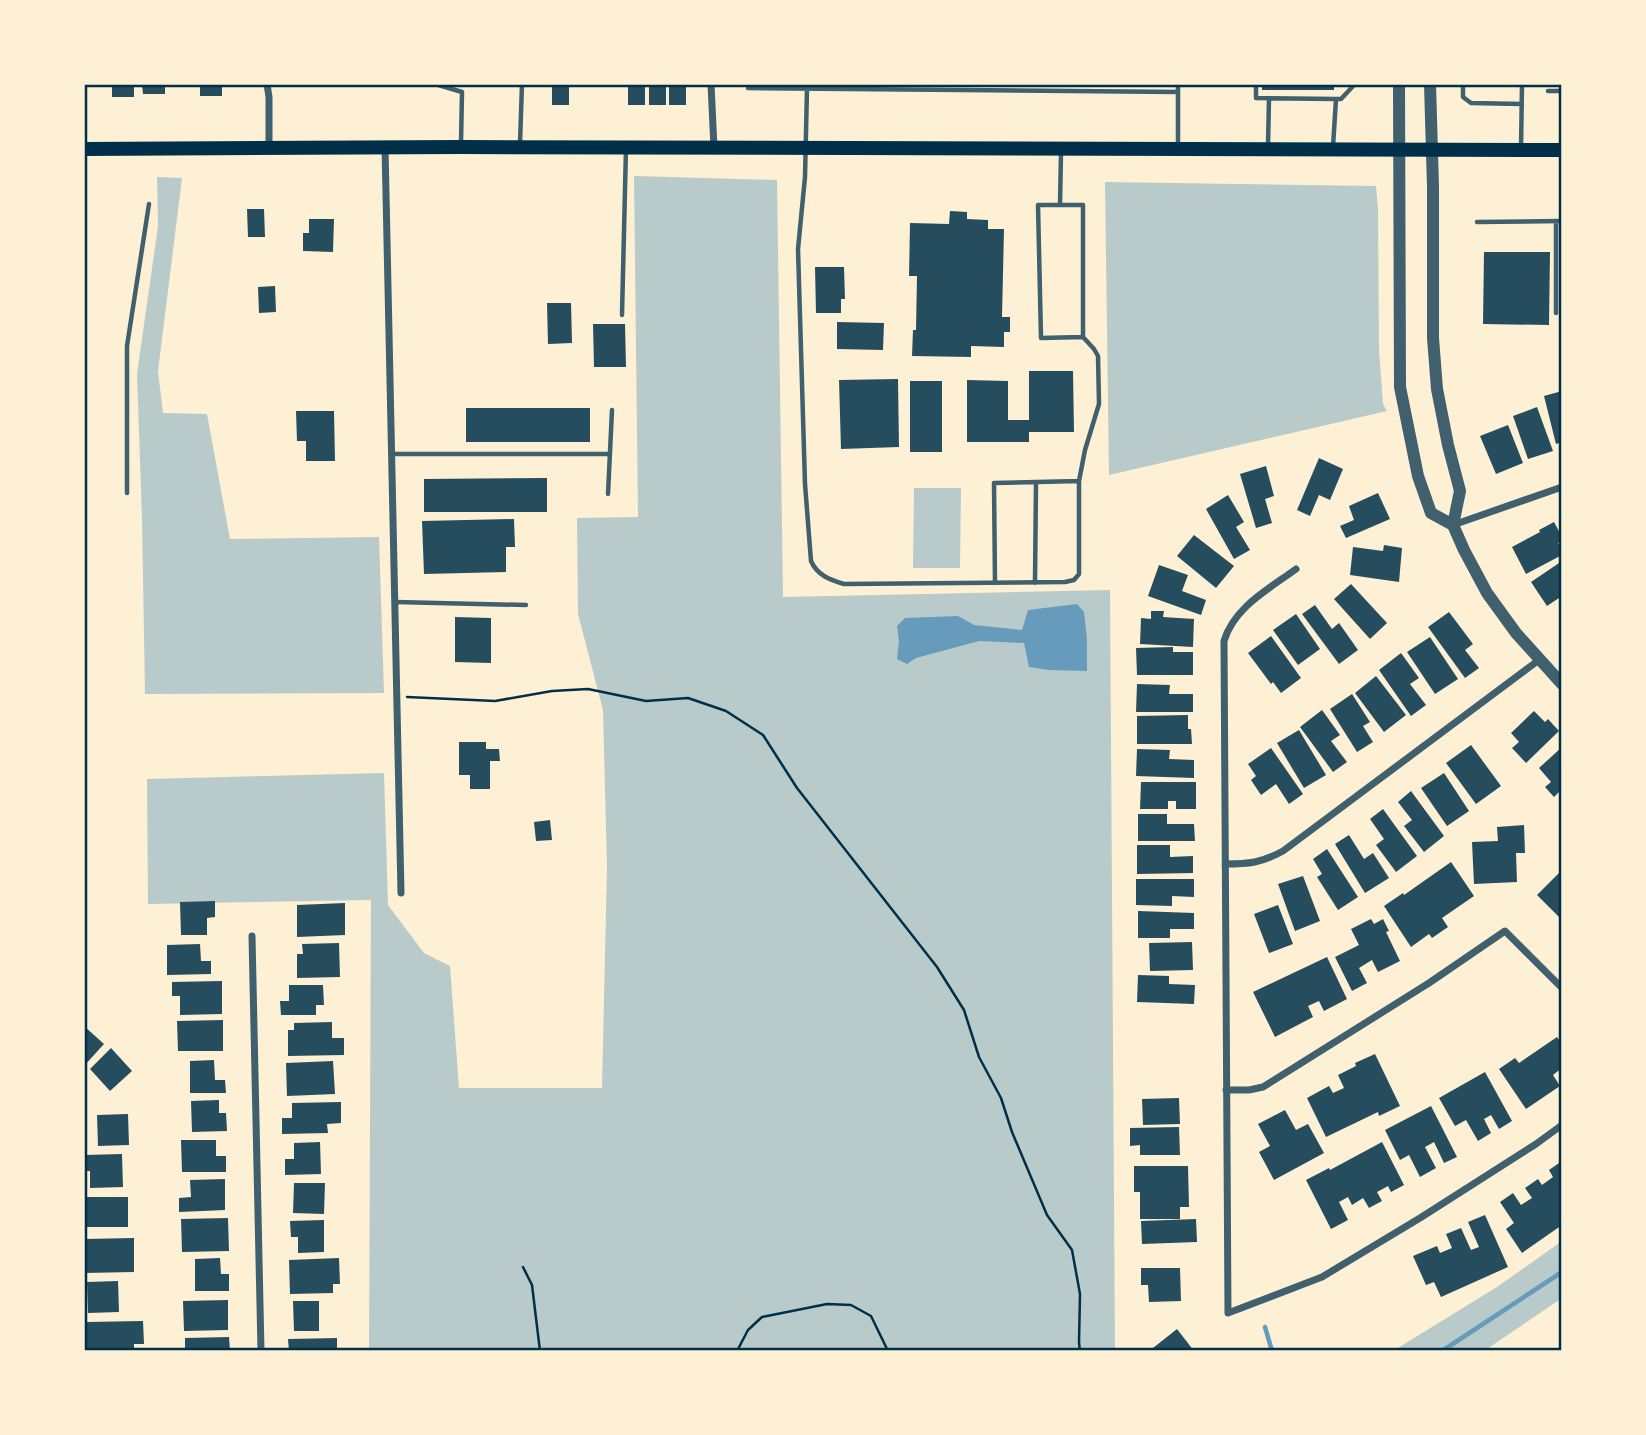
<svg xmlns="http://www.w3.org/2000/svg" width="1646" height="1435" font-family="Bitter,serif">
<style>
.green{fill:#b9caca}
.water{fill:#669bbc}
.lines{fill:none;stroke-linecap:round;stroke-linejoin:round}
.stream{stroke:#669bbc;stroke-width:4.5}
.building{fill:#264d5e}
.path{stroke:#003049;stroke-width:2.5}
.service{stroke:#3f606c;stroke-width:4.5}
.minor{stroke:#3f606c;stroke-width:7}
.tertiary{stroke:#3f606c;stroke-width:12}
.secondary{stroke:#003049;stroke-width:14}
.neatline{fill:none;stroke:#003049;stroke-width:2.5}
</style>
<rect width="100%" height="100%" fill="#fdf0d5"/>
<path class="green" d="M634,176l143,4 6,417 327,-7 5,761h-746l2,-451 -223,4 -1,-125 237,-6 4,132 36,48 26,13 9,122h143l5,-221 -4,-157 -25,-96 -1,-96 61,-1z
M157,177l25,1 -24,193 5,42 44,1 23,125 149,-2 5,156 -239,1 -3,-176 -5,-144 21,-148z
M1105,182l271,4 2,23 1,141 4,54 4,7 -278,64z
M914,488h47l-1,80h-47z
M1562,1241v57l-78,53h-91l104,-64z"/>
<path class="water" d="M1077,604l7,8 3,27v32l-38,-1 -20,-3 -5,-24 -45,-2 -63,17 -9,6 -10,-5 2,-18 -2,-15 8,-8 53,-2 16,9 48,5 6,-20z"/>
<g class="lines">
<path class="stream" d="M1265,1327l7,24
M1442,1351l120,-79"/>
</g>
<path class="building" d="M112,84h22v13h-22z
M142,84h23v10h-22z
M200,84h22v12h-22z
M552,84h17v21h-17z
M628,84h17v21h-17z
M649,84h17v21h-17z
M669,84h17v21h-17z
M1262,84h72v6h-72z
M247,209h17l1,28h-17z
M950,211l17,1v7l21,1v9h16l-2,88h8v15h-6v15l-33,-1v11l-59,-1 1,-26h3l1,-54h-8l1,-53 39,1z
M309,219h25l-1,33 -30,-1v-18h6z
M1484,252h66l-1,73 -66,-1z
M815,267h29l1,32h-4v14h-25z
M275,286l1,26 -17,1 -1,-26z
M547,303h24l1,40 -24,1z
M837,322l47,1 -1,27 -46,-1z
M593,324h32l1,43h-32z
M1029,371h44l1,61h-45v10h-62v-62l41,1v39h21z
M898,379l1,68 -58,2 -2,-69z
M910,381h32v71h-32z
M1562,391v51l-6,2 -12,-48z
M1537,407l16,44 -25,8 -15,-43z
M466,408h124v34h-124z
M296,411h38l1,50h-29v-20h-9z
M1508,425l15,38 -27,11 -16,-38z
M1319,458l24,11 -13,31 -11,-5 -9,21 -13,-6z
M1266,466l8,30 -9,3 7,24 -16,5 -16,-54z
M547,478v34h-123v-33z
M1378,493l12,26 -44,19 -6,-12 14,-6 -5,-14z
M1228,495l16,27 -8,5 14,23 -16,9 -28,-50z
M514,519l1,28h-9v25l-82,2 -2,-53z
M1554,522l8,15v4l-4,2 4,7v5l-36,19 -14,-27 28,-15 -1,-2z
M1194,535l40,31 -18,22 -39,-32z
M1384,545l18,3 -3,34 -49,-7 3,-28 30,4z
M1562,561v35l-15,10 -16,-24z
M1159,565l29,10 -6,16 24,9 -5,15 -53,-19z
M1351,584l36,39 -17,16 -36,-40z
M1315,605l17,24 7,-6 19,27 -19,14 -37,-50z
M1151,611h13l-1,6 31,2 -1,28 -53,-3 1,-26 10,1z
M1449,612l24,32 -8,6 14,18 -14,10 -37,-51z
M1296,614l24,35 -22,16 -25,-35z
M455,617l36,1v45l-36,-1z
M1271,636l30,42 -20,15 -8,-11 -2,2 -23,-31z
M1430,637l28,42 -23,15 -28,-42z
M1173,647v5h20v23h-56l-1,-27z
M1401,653l18,25 -9,6 16,21 -15,11 -32,-46z
M1376,676l30,39 -22,17 -29,-39z
M1137,684l33,1 -1,9h24v18h-57z
M1352,694l18,28 -7,4 10,16 -16,10 -27,-43z
M1322,710l18,25 -9,6 16,21 -14,10 -33,-45z
M1534,711l11,11 3,-3 11,12 -33,32 -14,-15 7,-6 -8,-9z
M1188,715v14h3l1,15h-55v-28z
M1299,730l27,45 -22,13 -27,-45z
M459,742h27v7h13l1,12h-10v28h-20v-14h-11z
M1471,745l30,41 -25,18 -30,-41z
M1562,747v42l-8,8 -9,-10 6,-5 -12,-14z
M1271,748l32,46 -14,10 -13,-20 -15,11 -10,-15 5,-4 -8,-12z
M1137,749l33,1 -1,9 25,1v18l-58,-2z
M1444,773l25,38 -22,15 -26,-38z
M1141,782h55v27h-20v-8h-8v8h-28z
M1411,791l33,45 -20,16 -20,-26 8,-6 -14,-18z
M1383,809l34,47 -21,16 -20,-27 8,-6 -14,-20z
M1138,814h29v10h27l1,17h-57z
M550,820l2,20 -16,1 -2,-19z
M1524,825l1,28h-9l1,29 -43,2 -2,-42 26,-1 -1,-14z
M1349,835l15,24 9,-6 16,25 -24,15 -30,-49z
M1137,845h33v12l23,-1v17l-56,1z
M1327,849l31,48 -20,13 -21,-33 5,-3 -9,-15z
M1451,862l23,34 -32,22 6,9 -16,11 -3,-4 -18,13 -27,-41 19,-13 1,2z
M1562,870v50l-25,-25z
M1303,876l17,45 -25,10 -17,-47z
M1136,879h58v18l-22,-1v10l-36,-1z
M215,901v16l-8,1v17h-26l-1,-33z
M345,903v32l-48,2v-32z
M1278,905l15,39 -24,9 -15,-39z
M1138,911l56,2v16h-24v9h-32z
M1371,919l3,5 9,-5 6,12 -3,1 14,29 -22,11 -6,-12 -13,8 8,15 -15,8 -17,-34 24,-12 -8,-16z
M1192,942l1,28 -43,1 -1,-28z
M339,943l1,34 -43,1v-24h6l-1,-10z
M200,944l1,17h10v13l-44,1v-30z
M1327,957l20,42 -23,12 -5,-10 -11,5 5,11 -38,20 -22,-45z
M1138,975l31,1v8l26,1 -1,19 -57,-2z
M222,981v33l-42,1v-19h-8v-14z
M289,985h34l1,20h-8v10h-35l-1,-14h9z
M223,1020v31h-45l-1,-30z
M332,1022v16h12v17l-56,1v-26h6v-7z
M84,1026l20,18 -20,22z
M1557,1037l5,7v24l-9,7 7,11 -34,23 -27,-40 16,-11 4,5z
M111,1048l21,23 -22,20 -20,-22z
M1375,1054l25,52 -21,10 -1,-4 -52,25 -19,-39 22,-12 4,7 11,-5 -6,-13 18,-9 -1,-3z
M214,1060l1,20h10l1,13h-36v-32z
M333,1061l2,33 -48,2 -1,-33z
M1485,1072l27,49 -13,8 -8,-14 -7,4 7,14 -13,8 -12,-21 -11,6 -16,-28z
M1179,1098l1,26 -37,1 -1,-26z
M219,1100v13h7l1,18 -35,1 -1,-31z
M341,1102v21l-14,1 1,9 -46,1v-16h10v-15z
M1431,1106l26,51 -13,6 -10,-21 -9,5 11,21 -16,9 -11,-22 -9,5 -15,-30z
M1285,1110l11,20 12,-6 16,29 -50,27 -15,-28 11,-6 -12,-22z
M128,1114l1,31 -31,1 -1,-31z
M1179,1127l1,28h-40v-10l-10,1v-18z
M181,1140h35v16h10v16h-44z
M320,1142l1,32 -36,1v-16h9v-16z
M1382,1142l22,43 -13,7 -3,-6 -11,6 5,9 -13,7 -6,-10 -11,7 -4,-8 -9,5 9,18 -17,9 -25,-49 23,-12 1,2z
M122,1154l1,33 -33,1v-17h-6v-16z
M1562,1161v64l-40,28 -16,-24 8,-6 -14,-21 13,-9 8,12 11,-7 -7,-10 13,-9 4,6 11,-8 -4,-7z
M1134,1166h54l1,41h-9v12h-40v-27h-6z
M225,1179v31l-46,2v-14l12,-1 -1,-17z
M294,1183h31l-1,31 -31,-1z
M85,1197h43v30h-43z
M1485,1215l23,52 -67,30 -7,-15 -8,3 -13,-29 24,-10 3,7 12,-5 -6,-14 15,-6 10,22 8,-3 -11,-25z
M228,1218l1,33 -47,1 -1,-33z
M1196,1219l1,23 -55,2 -1,-23z
M324,1220v32l-26,1v-16h-7l-1,-16z
M134,1238v34l-49,1 -1,-34z
M220,1258l1,16h8v17h-34v-32z
M339,1258l1,26h-7v9l-43,1 -1,-34z
M1141,1268h39l1,33 -32,1 -1,-17h-7z
M118,1281l1,31 -31,1 -1,-31z
M228,1300v30l-44,1 -1,-30z
M293,1301h26v30h-25z
M143,1321l1,23h-10v7h-47v-29z
M1177,1329l17,22h-39l-2,-3z
M229,1337l1,14h-45v-13z
M337,1338v13h-48l-1,-12z"/>
<g class="lines">
<path class="path" d="M407,697l88,4 57,-10 36,-2 58,12 42,-3 38,13 37,24 34,53 140,179 27,43 15,47 22,41 11,34 35,83 25,35 8,44 -1,49 1,8
M523,1267l9,18 8,66
M737,1351l11,-21 14,-13 65,-13 24,1 20,11 17,35"/>
<path class="service" d="M435,84l27,8 -1,51
M1256,84v14l80,1h5l14,-15
M1463,84v13l8,6 51,1
M748,88l430,4
M807,88l-2,89 -7,72 7,235 6,77c6,14 19,19 33,23l221,-2 9,-2 5,-6v-93l6,-31 14,-46 -1,-48 -4,-7 -11,-12v-132h-23l1,-52
M1548,91h14
M520,143l2,-59
M1268,146l1,-48
M1178,147v-63
M1333,147l3,-48
M1521,149l1,-65
M1060,205h-22l3,133 42,-1
M1556,221v92
M1477,222l85,-1
M622,315l4,-167
M392,454h218
M127,493v-147l22,-142
M608,494l4,-84
M995,583l-1,-100 85,-2
M1035,583l1,-101
M395,602l131,3"/>
<path class="minor" d="M267,84l2,13v51
M711,84l3,64
M385,147l16,746
M1453,525l109,-38
M1296,569c-27,20 -62,38 -72,72l4,672 94,-36 98,-59 116,-74 26,-19
M1225,864c24,0 36,-1 58,-13l256,-191
M252,936l9,415
M1226,1090h23l14,-3 166,-104 76,-52 57,57"/>
<path class="tertiary" d="M1399,84l1,303 18,89 13,37 22,12
M1430,84l3,103v151l4,51 11,56 12,46 -7,34 11,25 23,43 29,40 46,51"/>
<path class="secondary" d="M84,149l377,-2 1101,3"/>
</g>
<rect width="1646" height="1435" fill="none" stroke="#fdf0d5" stroke-width="172"/>
<rect x="86" y="86" width="1474" height="1263" class="neatline"/>
</svg>
